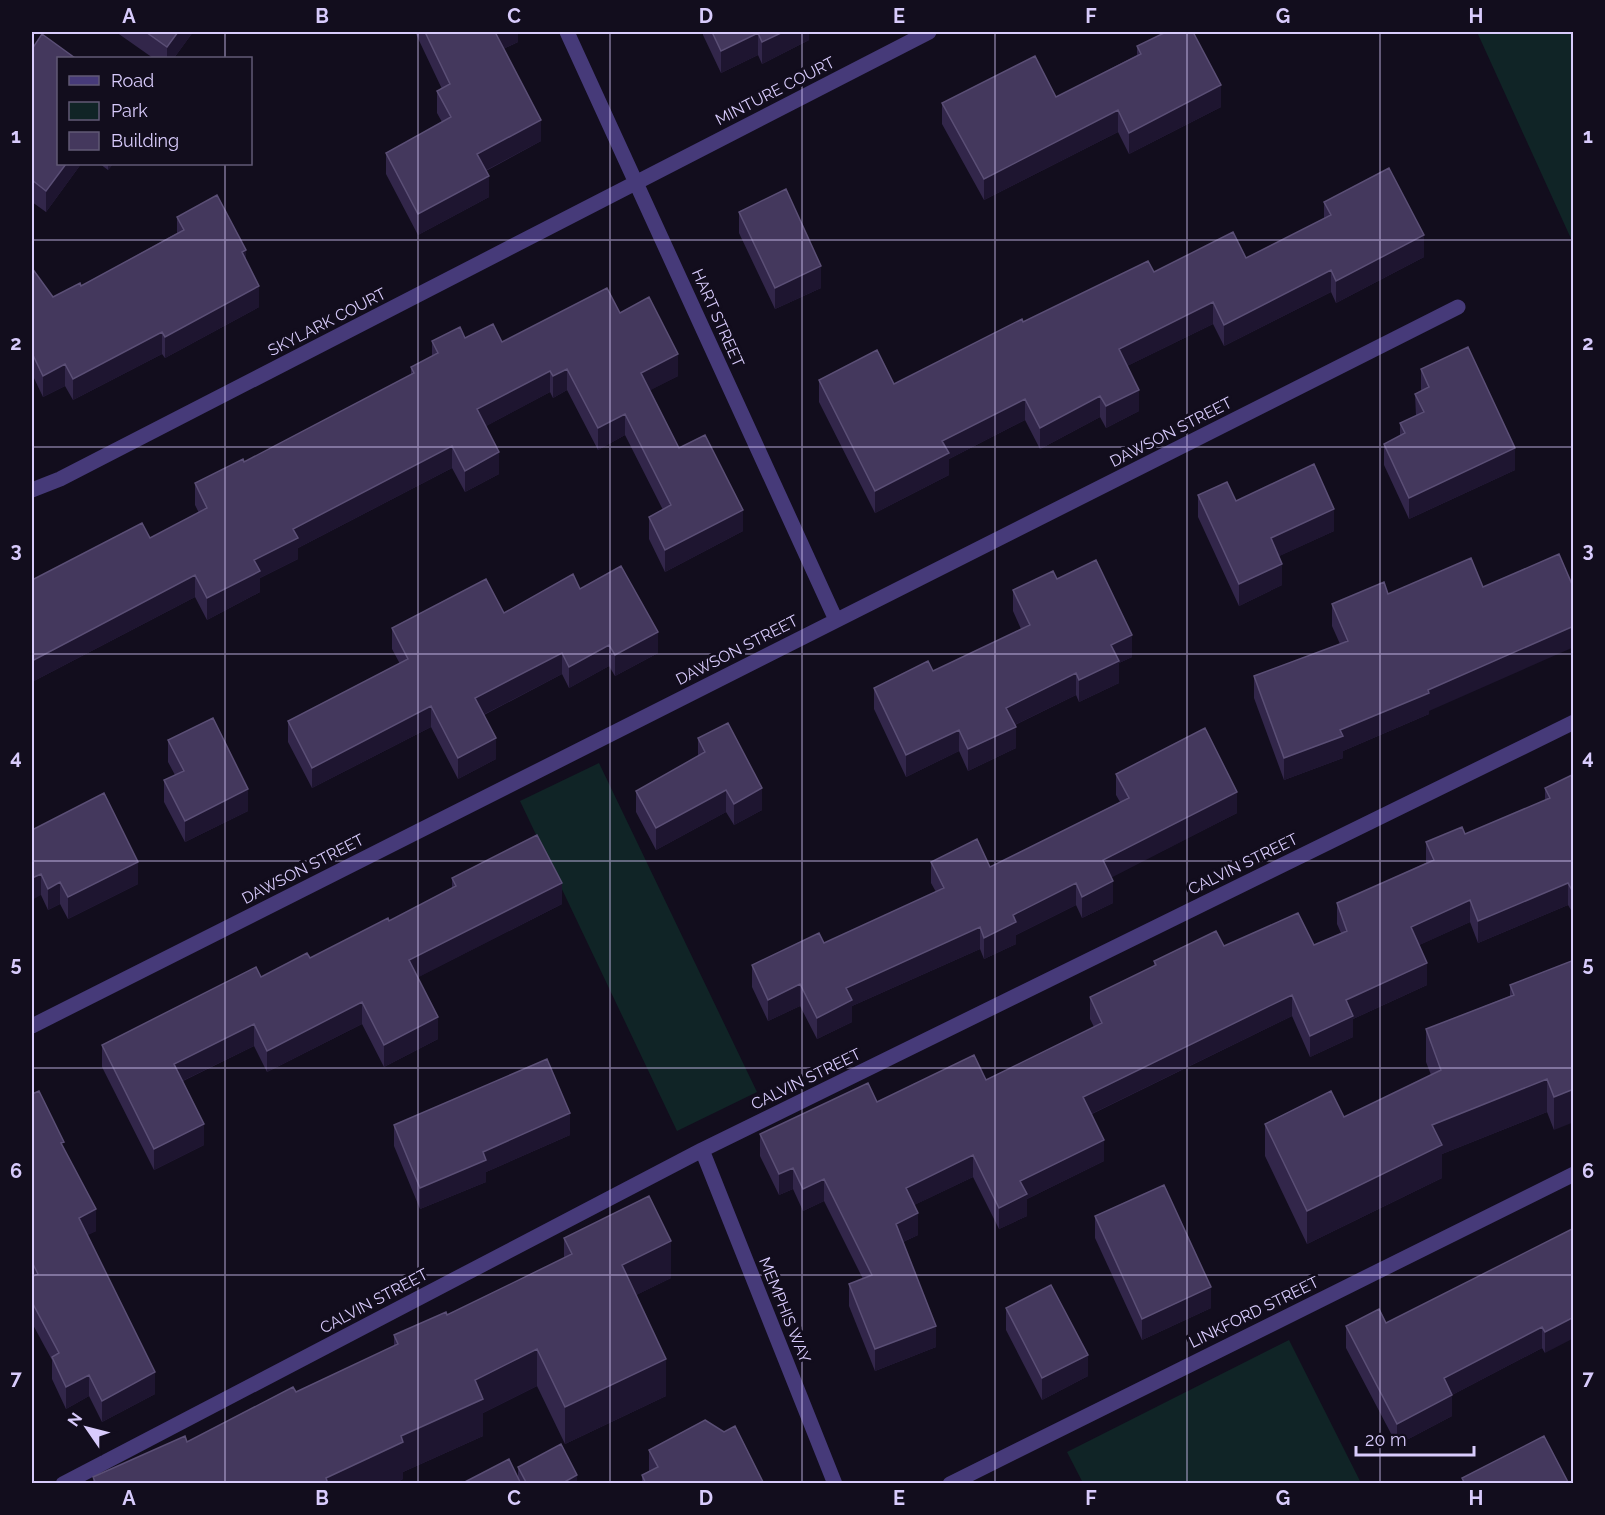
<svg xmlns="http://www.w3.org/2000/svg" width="1605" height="1515" font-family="Raleway,sans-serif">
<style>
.green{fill:#102426}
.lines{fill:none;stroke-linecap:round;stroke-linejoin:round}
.minor{stroke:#463a79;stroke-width:15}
.wall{fill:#32264a}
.shaded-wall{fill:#1e1530}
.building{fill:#44385d;stroke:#5b4f76;stroke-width:1.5}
.grid{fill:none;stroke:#d8cbfc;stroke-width:1.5;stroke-opacity:0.55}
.labels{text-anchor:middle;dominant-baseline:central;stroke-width:6;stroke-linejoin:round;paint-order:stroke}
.street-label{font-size:16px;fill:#d8cbfc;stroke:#120d1d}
.neatline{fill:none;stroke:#d8cbfc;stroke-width:2}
.grid-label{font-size:20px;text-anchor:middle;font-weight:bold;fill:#d8cbfc}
</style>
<rect width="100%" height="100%" fill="#120d1d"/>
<path class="green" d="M1477,32h96v211z
M599,763l158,329 -80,39 -157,-330z
M1289,1340l72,143h-278l-16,-31z"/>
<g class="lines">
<path class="minor" d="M567,32l269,588
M32,490l28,-11 869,-447
M32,1026l1426,-719
M702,1150l133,334
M63,1484l639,-334 872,-428
M950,1484l624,-310"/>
</g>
<path class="wall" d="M116,32h77l-19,26h-21z
M415,32h103v10l-15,7 38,92 -55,30 3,26 -71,38 -32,-61v-21l56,-31 -5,-9v-22l5,-2z
M703,32h106v8l-47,24 -4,-9 -37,18 -18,-38z
M1137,46l84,61 -92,47 -11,-22 -134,68 -42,-76v-21l114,-6 81,-42z
M32,49l26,115h23l-35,48 -14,-10z
M100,164h13l-5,6z
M1324,202l100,55 -88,46 -5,-11 -107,54 -11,-22 -86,42 12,45 -33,17 -6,-11 -60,32 -15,-29 -76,39v16l-74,38 -56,-111v-22l75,4 129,-62 131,-50 92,-14 78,-39z
M739,212l82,76 -46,21 -36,-76z
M177,217l69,43 13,47 -94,51 -3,-4 -89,46 -8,-14 -22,11 -11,-23v-106l21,29 28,-11 96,-53z
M620,313l58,63 -28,14 29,58 64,83 -78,41 -16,-33v-22l14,-7 -38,-75 -27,15 -31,-60 -14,8 -3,-6 -64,34 13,48 -34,18 -13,-24 -154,80v11l-38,19v14l-53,28 -12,-23 -163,85v-102l118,-42 49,-25 -4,-8v-22l49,-21 167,-87v-8l21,-11v-15l33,-3 37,4z
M1421,369l94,101 -106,49 -25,-54v-21l16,-8v-13l16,-7 -1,-22 6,-3z
M1198,495l38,6 98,30 -55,25 3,29 -43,21 -41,-89z
M1057,579l75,78 -13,6v20l-40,19 -3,-7 -61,30 1,23 -48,23 -9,-20 -53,26 -32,-68v-21l59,-17 88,-42 -8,-18v-21z
M580,589l78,64 -43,23 -6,-10 -40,22 -7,-14 -78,41 12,44 -38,20 -27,-52 -119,61 -24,-46v-21l112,-57 -8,-15v-21l112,-15z
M1332,604l97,107v3l-86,37v7l-59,22 -30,-82v-22l86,-32 -8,-18z
M698,738l64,72 -28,15 -8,-13 -70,38 -20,-38v-21l62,-35z
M168,740l80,71 -63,31 -21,-40v-22l11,-5 -7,-13z
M1116,774l121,39 -126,64 2,26 -31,15 -6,-13 -60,30v9l-32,15 -4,-10 -128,57v16l-35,17 -17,-33 -32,15 -16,-34v-22l72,-22 112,-51 -5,-9v-21l59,5 130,-65 -4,-7z
M1574,774v141l-6,-10 -90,38 -8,-21 -51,23 8,40 -74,34v18l-43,20 -18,-41 -200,98 12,47 -77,38v17l-28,13 -26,-52 -59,28 4,30 -15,7 33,105 -61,24 -26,-65v-22l14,-5 -39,-78 -21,10 -10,-22 -14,6 -19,-39v-22l117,-32 109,-22 108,-53 -4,-8v-22l64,-30v-6l70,-15 90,-1 27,-12 -4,-9v-21l89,-40v-21l39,-8 80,-33v-13z
M32,830l106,54 -70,35 -8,-15 -12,6 -7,-15z
M452,878l110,26 -144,73 20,62 -54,28 -22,-43 -95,48 -13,-26 -71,35 21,64 -50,25 -52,-103v-22l159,-68 49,-19 79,-37 63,-33z
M1574,960l-20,170 -7,-18 -105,42v24l-135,66 -42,-88v-32l79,-7 87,-42 -5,-13v-33l84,-33v-11z
M32,1094l32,54 32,83 -9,4 68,159 -53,28 -13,-26 -23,13 -14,-30v-19l-20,-37z
M394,1125l176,10 -84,37v10l-66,27 -26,-63z
M1095,1216l116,92 -69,32 -47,-102z
M1574,1228l-29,125 -3,-5 -90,47v21l-55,29 -51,-97v-22l40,-3z
M564,1238l107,40 -35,17 30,101 -101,48 -28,-58 -54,27v23l-80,36v7l-10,5h-300v-7l94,-35 207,-96v-11l53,-20 117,-57z
M1006,1308l82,68 -46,24 -36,-70z
M649,1450l115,34h-122v-9l7,-4z
M518,1467l59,17h-56l-3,-6z"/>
<path class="shaded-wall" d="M178,32h15l-19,26h-7v-11z
M494,32h24v10l-24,11z
M783,32h26v8l-47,24v-22z
M758,33v22l-37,18v-22z
M1221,85v22l-92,47v-21z
M1118,110v22l-134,68v-21z
M541,120v21l-64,34v-21z
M66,164h15l-35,48v-21z
M108,164h5l-5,6z
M489,176v21l-71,38v-21z
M1424,235v22l-88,46v-22z
M246,250v21l-4,-19z
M821,266v22l-46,21v-21z
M1331,270v22l-107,54v-21z
M259,286v21l-94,51v-21z
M1213,302v22l-94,46v-21z
M162,332v22l-89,46v-21z
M678,354v22l-37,19v-22z
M65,364v22l-22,11v-21z
M567,369v21l-14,8v-22z
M550,371v21l-73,39v-22z
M1139,390v21l-33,17v-22z
M1100,396v21l-60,32v-21z
M1025,399v21l-76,39v16l-74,38v-22l67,-50z
M625,414v21l-27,15v-22z
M452,446v22l-154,80v11l-38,19v14l-53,28v-22l86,-69z
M1515,448v22l-106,49v-21z
M499,452v22l-34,18v-21z
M1334,509v22l-63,29v-22z
M743,510v21l-78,41v-22z
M1282,564v21l-43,21v-22z
M195,575v22l-163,85v-21z
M1574,626v21l-145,64v3l-86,37v7l-59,22v-22l56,-28 88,-40z
M658,632v21l-43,23v-21z
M1132,635v22l-13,6v20l-40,19v-22l32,-35z
M609,645v21l-40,22v-21z
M562,653v21l-87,45v-21z
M1076,673v22l-70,34v-21z
M431,706v21l-119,61v-20z
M1016,727v21l-48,23v-22z
M959,730v21l-53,26v-22z
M496,738v21l-38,20v-21z
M762,788v22l-28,15v-21z
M248,789v22l-63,31v-21z
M726,790v22l-70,38v-22z
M1237,792v21l-134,69v-22z
M138,862v22l-70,35v-22z
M41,874v21l-9,5v-22z
M1113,881v22l-31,15v-21z
M60,882v22l-12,6v-21z
M562,883v21l-153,78v-22z
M1076,883v22l-60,30v9l-32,15v-21l29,-23z
M1568,883v22l-90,38v-22z
M1470,900v22l-59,27v-22z
M980,927v22l-128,57v16l-35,17v-21l29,-30z
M1427,963v22l-74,34v18l-43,20v-21l36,-36z
M800,984v22l-32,15v-21z
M1292,995v21l-209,102v-21z
M362,1002v22l-95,48v-21z
M438,1017v22l-54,28v-22z
M254,1024v22l-80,39v-21z
M1547,1079v33l-105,42v24l-135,66v-33l125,-86z
M1574,1089v33l-20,8v-33z
M570,1113v22l-84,37v10l-66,27v-21l63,-36z
M204,1124v21l-50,25v-21z
M1104,1140v21l-77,38v17l-28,13v-21l21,-27z
M973,1155v22l-67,32v-21z
M793,1168v21l-14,6v-21z
M824,1179v22l-21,10v-22z
M96,1209v22l-17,9v-22z
M918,1213v22l-22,10v-21z
M671,1241v37l-49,24v-37z
M1211,1287v21l-69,32v-21z
M1574,1317v21l-29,15v-21z
M936,1326v21l-61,24v-22z
M1542,1327v21l-90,47v21l-55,29v-21l47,-46z
M537,1349v37l-54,27v23l-80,36v7l-10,5h-67v-6l75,-42 74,-56z
M1088,1355v21l-46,24v-22z
M666,1359v37l-101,48v-37z
M155,1372v22l-53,28v-21z
M89,1375v21l-23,13v-22z
M577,1475v9h-16z"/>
<path class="building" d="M146,32h32l-11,15z
M425,32h70l46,88 -64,34 12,22 -71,38 -32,-61 65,-36 -14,-26 13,-7z
M712,32h71l-21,10 -4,-9 -37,18z
M1166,32h27l28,53 -92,48 -11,-23 -134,69 -42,-76 93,-47 21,41 85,-43 -4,-8z
M42,34l33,24h-17v106h8l-20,27 -14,-11v-131z
M1389,168l35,67 -88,46 -5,-11 -107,55 -11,-23 -94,47 20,41 -33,16 -6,-10 -60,32 -15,-29 -83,42 7,12 -74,38 -56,-111 58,-30 17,34 128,-65 1,3 125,-61 6,11 79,-40 13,26 85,-43 -7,-13z
M786,189l35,77 -46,22 -36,-76z
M217,195l29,55 -4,2 17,34 -94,51 -3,-5 -89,47 -8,-15 -22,12 -11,-23v-85l21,29 27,-14 1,3 103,-56 -7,-13z
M607,288l13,25 29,-16 29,57 -37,19 38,75 26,-13 38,75 -78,40 -16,-33 22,-12 -46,-91 -27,14 -31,-59 -14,7 -3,-5 -73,38 22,43 -34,19 -13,-25 -159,83 5,9 -44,22 6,11 -53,27 -12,-23 -163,86v-81l110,-57 8,15 57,-30 -12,-25 48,-24 1,3 170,-89 -3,-6 27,-14 -6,-12 28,-14 5,11 28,-14 9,18z
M1468,347l47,101 -106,50 -25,-54 21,-11 -5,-10 24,-11 -9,-18 14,-7 -8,-18z
M1314,464l20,45 -63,29 11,26 -43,20 -41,-89 29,-13 9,19z
M1559,554l15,35v37l-146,64 1,3 -89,37 3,6 -59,22 -30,-82 94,-35 -16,-37 52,-22 4,12 83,-36 12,29z
M1096,560l36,75 -21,10 8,16 -40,19 -3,-7 -70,35 10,19 -48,22 -9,-19 -53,25 -32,-67 54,-27 5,10 97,-46 -17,-35 40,-19 4,8z
M621,566l37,66 -43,23 -6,-10 -40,22 -7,-14 -87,45 21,40 -38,20 -27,-52 -119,62 -24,-47 120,-62 -16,-31 94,-49 18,34 69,-39 7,15z
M213,718l35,71 -63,32 -21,-41 20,-9 -16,-31z
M728,723l34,65 -28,16 -8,-14 -70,38 -20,-37 69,-39 -7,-14z
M1205,728l32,64 -134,68 10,21 -31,16 -6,-14 -63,32 3,7 -32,16 -4,-11 -134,61 6,12 -35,18 -17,-34 -32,16 -16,-35 67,-32 5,10 120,-55 -13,-26 46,-23 13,28 139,-69 -13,-24z
M1574,774v120l-6,-11 -90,38 -8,-21 -59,27 16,36 -81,37 7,16 -43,20 -18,-41 -209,102 21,43 -84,41 7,13 -28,14 -26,-53 -67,33 12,25 -22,11 40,102 -61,23 -26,-65 23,-9 -48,-96 -21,10 -10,-21 -14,6 -19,-40 108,-51 9,19 97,-47 12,25 116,-57 -12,-26 66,-32 -2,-4 62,-30 8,15 74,-33 16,32 33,-14 -10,-28 97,-43 -8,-18 36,-15 3,7 85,-36 -5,-10z
M104,793l34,69 -70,35 -8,-15 -12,7 -7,-15 -9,4v-48z
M537,835l25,48 -153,77 29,57 -54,28 -22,-43 -95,49 -13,-27 -80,40 30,60 -50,25 -52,-104 154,-78 5,10 46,-24 3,5 78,-40 1,3 67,-35 -4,-8z
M1574,960v129l-20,8 -7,-18 -115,46 10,20 -135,66 -42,-87 66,-33 13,26 97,-47 -15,-41 88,-34 -4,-10z
M547,1059l23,54 -87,39 3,8 -66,28 -26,-63z
M39,1091l25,51 -3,1 35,66 -17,9 76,154 -53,29 -13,-26 -23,12 -14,-30 7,-4 -27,-51v-25l6,-3 -6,-12v-168z
M1164,1185l47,102 -69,32 -47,-103z
M649,1196l22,45 -49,24 44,94 -101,48 -28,-58 -62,31 8,19 -82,37 2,6 -77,36 2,6h-232l-3,-7 92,-41 2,6 106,-55 3,5 102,-48 -4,-9 52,-23 1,3 125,-61 -8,-16z
M1574,1228v89l-29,15 -3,-5 -98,51 8,17 -55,29 -51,-98 33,-17 7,14z
M1051,1285l37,70 -46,23 -36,-70z
M705,1420l19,12 11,-6 29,58h-118l-4,-9 16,-8 -9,-17z
M1544,1436l25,48h-104l-3,-6z
M561,1444l16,31 -16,9h-34l-9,-17z
M509,1459l12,25h-60z"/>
<path class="grid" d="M225,32v26M418,32v1452M610,32v1452M802,32v1452M995,32v1452M1187,32v1452M1380,32v1452M225,164v1320M32,240h1542M32,447h1542M32,654h1542M32,861h1542M32,1068h1542M32,1275h1542"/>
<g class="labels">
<g class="street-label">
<text transform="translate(775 91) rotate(-27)">MINTURE COURT</text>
<text transform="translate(718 318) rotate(66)">HART STREET</text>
<text transform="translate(327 322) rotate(-27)">SKYLARK COURT</text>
<text transform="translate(1171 432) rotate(-27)">DAWSON STREET</text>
<text transform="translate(737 650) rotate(-27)">DAWSON STREET</text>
<text transform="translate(1243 864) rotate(-26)">CALVIN STREET</text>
<text transform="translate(303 869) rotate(-27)">DAWSON STREET</text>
<text transform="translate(806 1079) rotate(-26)">CALVIN STREET</text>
<text transform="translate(374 1301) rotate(-28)">CALVIN STREET</text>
<text transform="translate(785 1310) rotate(68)">MEMPHIS WAY</text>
<text transform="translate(1254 1312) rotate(-26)">LINKFORD STREET</text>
</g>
</g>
<rect width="1605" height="1515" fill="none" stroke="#120d1d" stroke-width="66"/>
<rect x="57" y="57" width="195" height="108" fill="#120d1d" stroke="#615976" stroke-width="1.5"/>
<rect x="69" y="76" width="30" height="9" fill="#463a79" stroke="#615976" stroke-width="1.5"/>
<text x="111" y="87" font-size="18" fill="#d8cbfc">Road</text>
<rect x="69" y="102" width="30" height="18" fill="#102426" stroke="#615976" stroke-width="1.5"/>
<text x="111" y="117" font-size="18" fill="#d8cbfc">Park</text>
<rect x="69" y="132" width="30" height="18" fill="#44385d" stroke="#615976" stroke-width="1.5"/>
<text x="111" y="147" font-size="18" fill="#d8cbfc">Building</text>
<g transform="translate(87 1428) rotate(305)" stroke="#120d1d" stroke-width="4.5" paint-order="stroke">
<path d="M0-4.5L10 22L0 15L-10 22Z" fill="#d8cbfc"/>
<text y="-9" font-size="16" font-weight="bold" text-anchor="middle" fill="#d8cbfc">N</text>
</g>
<path d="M1356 1446v9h118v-9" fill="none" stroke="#d8cbfc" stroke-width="3"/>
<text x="1365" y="1446" font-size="18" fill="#d8cbfc" stroke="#120d1d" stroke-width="4.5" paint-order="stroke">20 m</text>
<rect x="33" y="33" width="1539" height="1449" class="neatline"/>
<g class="grid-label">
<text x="129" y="23">A</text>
<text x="322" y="23">B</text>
<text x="514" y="23">C</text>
<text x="706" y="23">D</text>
<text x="899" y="23">E</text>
<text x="1091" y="23">F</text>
<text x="1283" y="23">G</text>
<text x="1476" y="23">H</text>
<text x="16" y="143">1</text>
<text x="1588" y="143">1</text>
<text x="16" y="350">2</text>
<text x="1588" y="350">2</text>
<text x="16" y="557">3</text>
<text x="1588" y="557">3</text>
<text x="16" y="764">4</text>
<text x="1588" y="764">4</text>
<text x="16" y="971">5</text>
<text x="1588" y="971">5</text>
<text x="16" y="1178">6</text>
<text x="1588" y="1178">6</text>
<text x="16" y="1385">7</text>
<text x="1588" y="1385">7</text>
<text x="129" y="1505">A</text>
<text x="322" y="1505">B</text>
<text x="514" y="1505">C</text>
<text x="706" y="1505">D</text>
<text x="899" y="1505">E</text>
<text x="1091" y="1505">F</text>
<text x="1283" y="1505">G</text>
<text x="1476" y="1505">H</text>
</g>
</svg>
